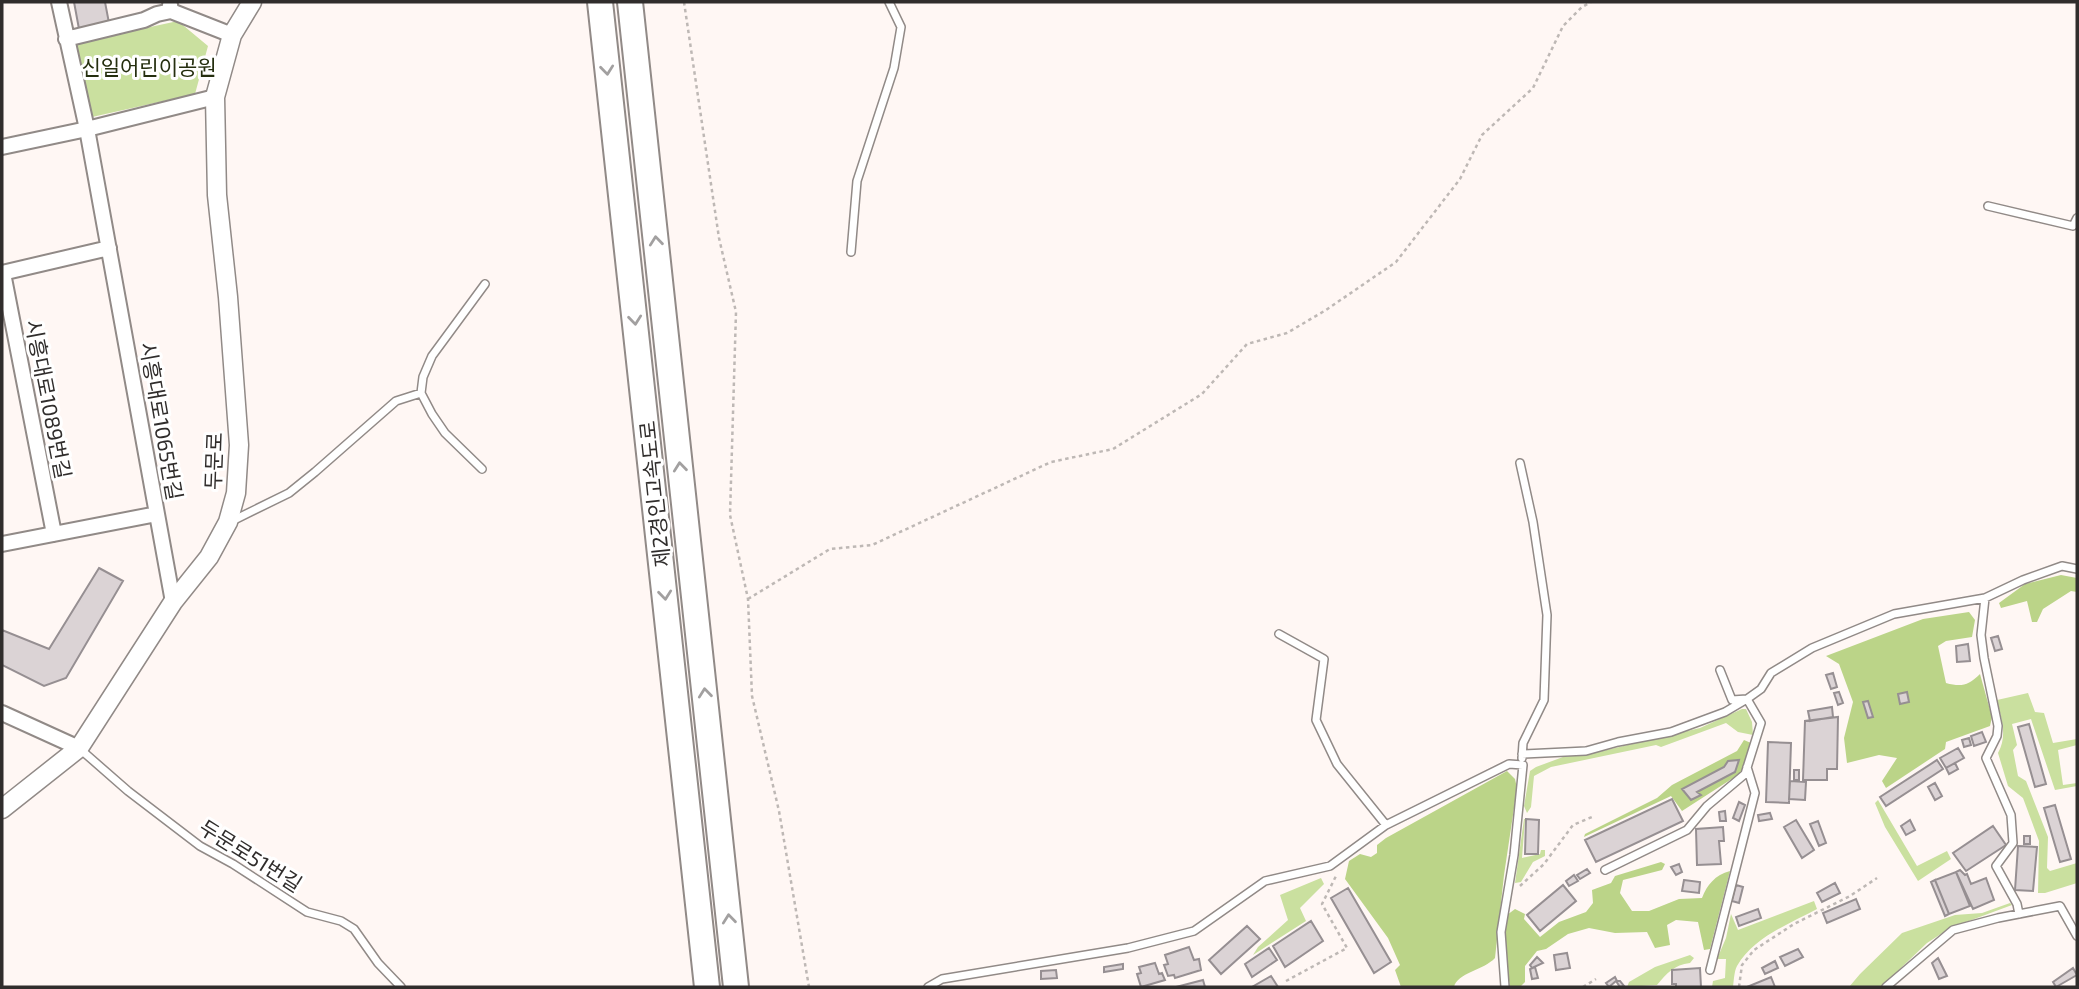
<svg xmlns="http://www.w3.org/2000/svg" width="2079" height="989" font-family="'Exo 2','Noto Sans KR',sans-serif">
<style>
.green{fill:#cae09f}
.forest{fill:#bbd488}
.building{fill:#dbd3d5;stroke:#968f92;stroke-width:2}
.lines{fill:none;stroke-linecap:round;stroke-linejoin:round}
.service-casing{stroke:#918a87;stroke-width:10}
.minor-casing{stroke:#918a87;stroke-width:18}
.tertiary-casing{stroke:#918a87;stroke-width:21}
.motorway-casing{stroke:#918a87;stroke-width:28}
.path{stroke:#beb8b5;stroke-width:2.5;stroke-dasharray:3.5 3.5;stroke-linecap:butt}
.service{stroke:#fff;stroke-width:7}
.minor{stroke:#fff;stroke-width:14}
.tertiary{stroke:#fff;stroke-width:18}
.motorway{stroke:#fff;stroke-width:24}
.oneway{stroke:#a2a0a0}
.labels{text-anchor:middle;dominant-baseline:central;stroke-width:6;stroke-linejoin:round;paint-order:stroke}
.park-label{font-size:21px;fill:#252f0f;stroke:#fff}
.street-label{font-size:21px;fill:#302d2c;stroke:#fff}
</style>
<rect width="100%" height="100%" fill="#fff7f4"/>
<path class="green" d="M178,21l30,25 -13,48 -103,23 -16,-74z
M2028,693l7,19 9,1 9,30 24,-4v6l-19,5 5,35 14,-2v3l-22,4 -24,-71 -19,5 5,21 -4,5 5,26 8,5 22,56 -1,31 3,3 27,-8v20l-32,10h-7l1,-52 -16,-43 -15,-12 -10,-33c10,-18 3,-35 -1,-53z
M1742,709h4l6,13 1,13 -15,-3 -12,-9 -65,24 -5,-2 -105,22 -17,9 -3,31 -4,6 -3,-7 6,-35 6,-4 27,-10 35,-5 102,-24z
M1878,800l39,66 30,-15 4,8 -33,22 -33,-54 -10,-24z
M1524,819h1l-3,39 18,-4 1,-4h4v6l-12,6 -12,20 -6,1z
M1321,878l3,6 -24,24 6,13 -53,34 5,-8 30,-27 -8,-25z
M1814,901l3,8c-28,15 -63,28 -80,57 -3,6 -3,14 -4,21h-21l1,-6 12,-3 1,-19h-9l9,-21 5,-24 7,16z
M2010,903l2,2 -62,23 -23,15 -46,44h-32l11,-13 42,-41 53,-18 27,-2z
M1690,955l4,3 -4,5c-16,2 -23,10 -33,22l-30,2 2,-5 26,-15z"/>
<path class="forest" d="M2061,575l16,3v14l-6,-1 -28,18 -6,13h-5l-5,-21 -26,7 -2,-5 26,-19z
M1969,612l6,8 -3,17 -26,4 -8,5 8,37c15,4 22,3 34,-9l12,43 -2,9 -44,16 -1,7 -59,39 -4,-7 15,-23 -18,-3 -32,8 -3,-25 9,-36 -14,-38 -13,-8 97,-37z
M1744,740l7,3 -10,30 -59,38 -11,-15 -87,41 1,-3 72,-36 15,-13 65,-34z
M1507,771l8,8 2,9 -13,87 -9,83c-11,12 -38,15 -41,29h-53l-6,-17 5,-5 -12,-27 -43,-59 4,-18 11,-7 11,3 6,-4v-8l9,-7z
M1661,862l4,2 -3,6 -39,10 -3,13 12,18h17l30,-12 23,-1c5,-13 13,-23 28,-27l-20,78 -6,1 -6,-28 -22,-2 -9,5 3,20 -15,3 -8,-16 -32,1 -26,-5 -21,6 -22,15 -9,2 -12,15v16l-5,5h-10l-6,-43 3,-29 8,-6 10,5 -1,5 16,18 19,-15 27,-10 7,-9 -1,-13 19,-7 4,-7z"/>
<path class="building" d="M74,2h31l4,21 -30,6z
M99,568l24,13 -57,97 -22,8 -42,-21v-35l47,19z
M1998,636l4,13 -7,2 -4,-13z
M1968,644l2,17 -13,1 -1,-16z
M1833,673l4,14 -6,2 -5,-14z
M1839,692l4,11 -5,2 -4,-12z
M1907,692l2,10 -9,2 -2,-10z
M1868,701l5,16 -5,1 -5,-16z
M1832,707l1,10 -23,4 -2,-10z
M1838,717l-1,52h-10v11h-24l2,-59z
M2029,724l17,60 -11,3 -17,-60z
M1982,732l4,10 -12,4 -3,-10z
M1969,738l2,7 -7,2 -2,-7z
M1768,742l23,1 -2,60 -23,-1z
M1958,748l6,10 -18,10 -6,-10z
M1739,760l-4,12 -38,20 4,3 -10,5 -9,-11 42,-22 4,-6z
M1937,760l6,9 -57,37 -6,-9z
M1955,763l3,6 -9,5 -3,-6z
M1794,770h5v10h-5z
M1790,781l16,1 -1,18 -16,-1z
M1935,783l7,13 -7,4 -7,-13z
M1672,799l11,22 -87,41 -11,-22z
M1739,802l6,3 -6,16 -6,-3z
M2055,805l16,54 -11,3 -16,-54z
M1725,811l1,10h-6l-1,-9z
M1770,813l2,6 -13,2 -1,-6z
M1526,819l13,1 -1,34h-13z
M1796,820l18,30 -12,8 -18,-31z
M1910,820l5,10 -9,5 -5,-9z
M1818,821l8,22 -7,3 -9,-22z
M1993,826l13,19 -40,26 -13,-18z
M1723,827l1,14h-5l2,23 -24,1 -1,-36z
M2024,836h6v8h-6z
M2018,846l19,1 -4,44 -18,-1z
M1679,864l3,8 -6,3 -5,-8z
M1587,869l3,4 -10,6 -3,-4z
M1960,870l5,5 2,-1 4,10 15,-6 8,22 -21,9 -17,-37z
M1956,872l14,34 -21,8 -14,-34z
M1574,875l4,6 -9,5 -3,-5z
M1684,880l16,2 -1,11 -17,-2z
M1935,880l14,34 -4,2 -14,-34z
M1835,883l5,10 -18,9 -5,-9z
M1563,885l13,16 -36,30 -13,-16z
M1736,885l7,2 -4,16 -7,-2z
M1348,888l43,74 -17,11 -43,-75z
M1856,899l4,10 -33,14 -4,-10z
M1758,909l3,9 -22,8 -3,-9z
M1311,921l12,20 -38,26 -12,-21z
M1247,926l13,13 -39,35 -12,-14z
M1189,947l5,13 5,-1 2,11 -26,8 -1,-3 -6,1 -4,-11 4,-1 -3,-9z
M1269,948l8,12 -25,17 -7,-13z
M1798,949l5,8 -18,9 -5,-9z
M1567,953l3,15 -14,2 -2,-15z
M1537,957l6,6 -11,5 -2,-3z
M1938,958l9,18 -8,3 -7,-16z
M1775,961l3,7 -13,6 -3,-6z
M1155,963l4,11 3,-1 3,7 -24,7 -4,-13 4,-1 -2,-6z
M1123,964v5l-19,3v-5z
M1535,967l3,11 -6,1 -2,-10z
M1700,968l1,19h-25v-3h-4v-14z
M2073,968l4,7 -21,12 -3,-5z
M1056,970l1,8 -16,1v-8z
M1271,976l7,11h-26z
M1615,977l2,4h3l4,5 -4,1 -4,-6 -7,6 -3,-4z
M1771,977l4,10h-28z
M1203,980l2,7h-29z"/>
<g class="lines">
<g class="service-casing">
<path id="service" d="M1988,206l85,20 4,-8
M851,252l6,-71 37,-113 7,-41 -12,-25
M421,393l2,-16 9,-21 53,-72
M1520,463l13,59 14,93 -3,85 -21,43 -1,15
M232,521l57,-28 26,-21 81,-71 25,-8 11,21 13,19 37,36
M1985,598l-4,37 3,23 14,68 -1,10 -11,22 25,57 2,28 -17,23 21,38 2,10
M1279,634l45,25 -8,61 21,44 49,61
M80,749l48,42 72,55 33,18 74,48 34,9 13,8 24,34 23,24
M1522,754l64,-3 32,-9 53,-10 54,-20 22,-13 14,-10 10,-16 41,-25 82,-34 91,-16 38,-18 39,-14 15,3
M1605,870l82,-40 20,-24 38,-32 16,-51 -14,-24 -15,1 -12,-30
M1710,970l45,-177 -8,-26
M928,987l14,-8 186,-31 66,-17 71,-50 65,-15 56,-41 123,-61 14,1 -9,90 -13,77 4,55
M1886,987l67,-57 45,-12 62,-12 17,30"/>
</g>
<g class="minor-casing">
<path id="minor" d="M59,2l28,127 86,473
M170,5l1,6 61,24
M66,39l78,-19 13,-6 14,-3
M2,147l85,-18 128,-32
M2,273l107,-25
M3,273l51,261
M2,544l155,-30
M2,713l77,35"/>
</g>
<g class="tertiary-casing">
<path id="tertiary" d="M2,809l77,-61 94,-146 36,-45 19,-35 8,-29 3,-48 -11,-148 -11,-102 -2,-98 17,-62 20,-33"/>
</g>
<g class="motorway-casing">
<path id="motorway" d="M600,2l107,985
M630,2l106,985"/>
</g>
<path class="path" d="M684,2l35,236 17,74 -6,203 18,84 4,97 27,115 30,176
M748,599l82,-50 42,-4 179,-83 62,-13 89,-55 45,-50 40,-11 39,-23 70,-48 64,-83 22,-44 51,-47 30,-62 19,-19 9,-5
M1520,886l24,-22 29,-39 19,-8
M1286,981l61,-33 -25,-44 14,-28
M1583,987l13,-8
M1739,987l3,-22 12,-15 40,-26 56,-28 27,-18"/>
<use href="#service" class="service"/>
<use href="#minor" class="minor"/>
<use href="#tertiary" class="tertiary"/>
<use href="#motorway" class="motorway"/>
</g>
<defs><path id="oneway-chevron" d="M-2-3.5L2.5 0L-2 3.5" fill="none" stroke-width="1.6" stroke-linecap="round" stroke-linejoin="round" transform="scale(1.75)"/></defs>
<g class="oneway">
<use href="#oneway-chevron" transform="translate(607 70) rotate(84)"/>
<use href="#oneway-chevron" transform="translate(656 241) rotate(-96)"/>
<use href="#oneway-chevron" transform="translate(635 320) rotate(84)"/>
<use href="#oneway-chevron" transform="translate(680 467) rotate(-96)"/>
<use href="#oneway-chevron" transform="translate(665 595) rotate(84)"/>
<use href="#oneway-chevron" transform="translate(705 693) rotate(-96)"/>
<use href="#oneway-chevron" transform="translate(729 919) rotate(-96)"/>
</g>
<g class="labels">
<g class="park-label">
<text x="149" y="66">신일어린이공원</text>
</g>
<g class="street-label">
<text transform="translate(49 399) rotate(79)">시흥대로1089번길</text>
<text transform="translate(162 421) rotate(80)">시흥대로1065번길</text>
<text transform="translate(213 461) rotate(-88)">두문로</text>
<text transform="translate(654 494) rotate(-96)">제2경인고속도로</text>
<text transform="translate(251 855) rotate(32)">두문로51번길</text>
</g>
</g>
<rect width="2079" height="989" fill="none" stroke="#302d2c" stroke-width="7"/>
</svg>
